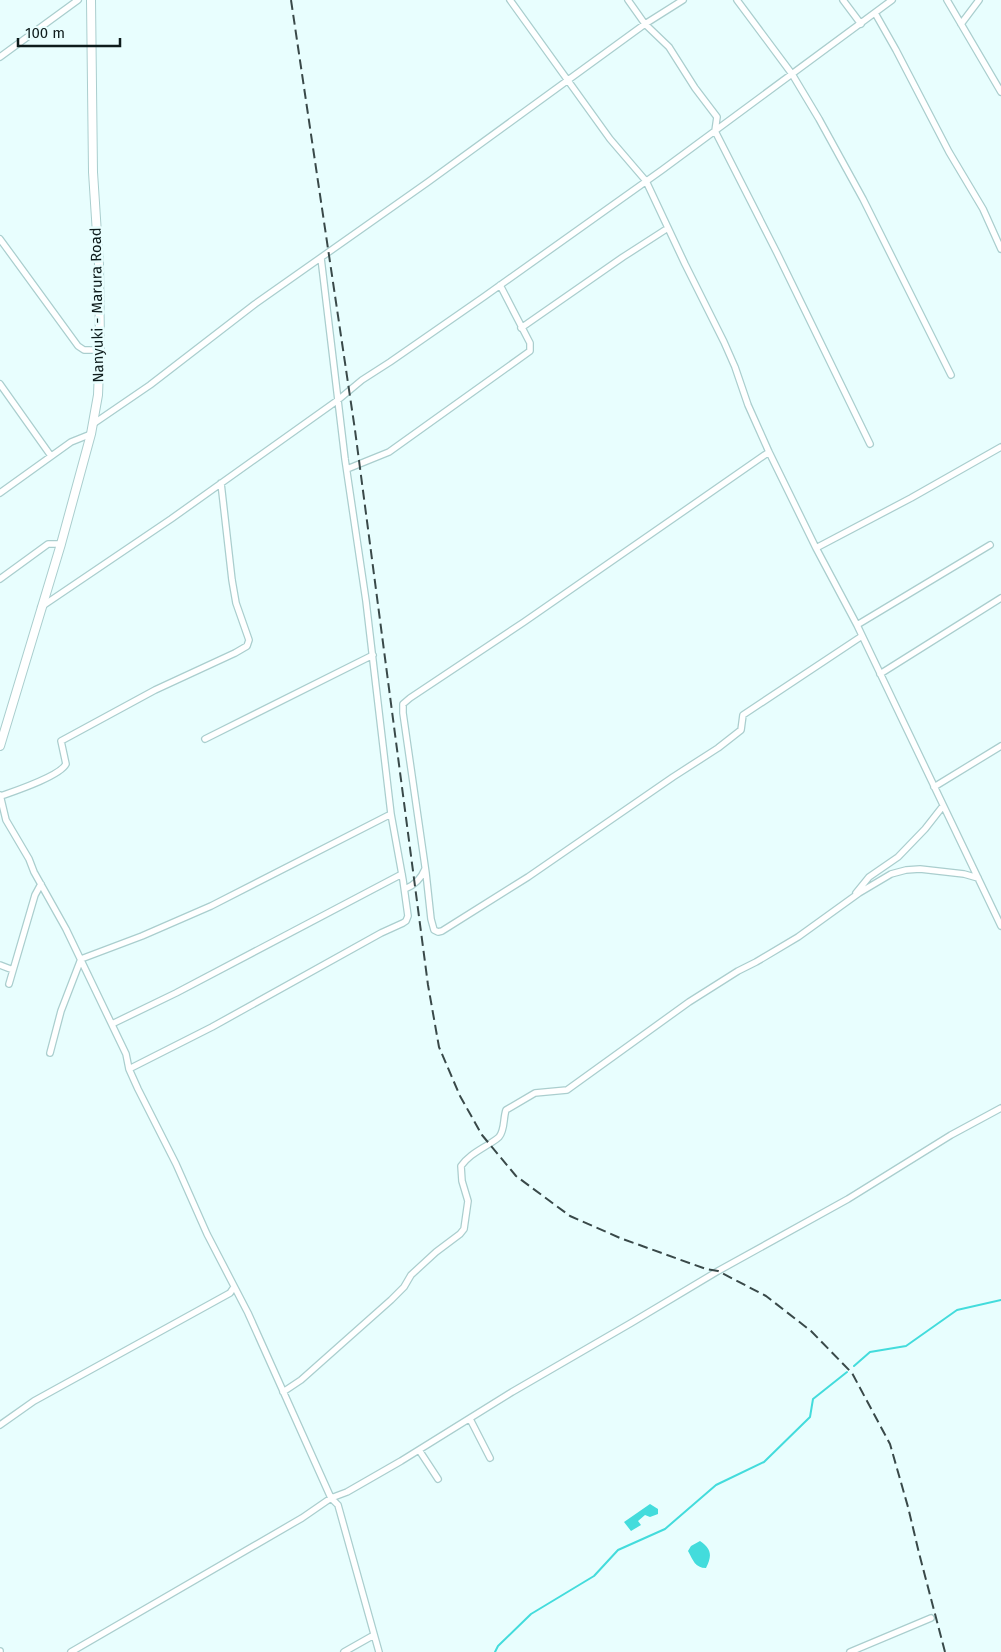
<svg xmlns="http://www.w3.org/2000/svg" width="1001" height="1652" font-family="'Fira Sans',sans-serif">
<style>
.water{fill:#43dcdc}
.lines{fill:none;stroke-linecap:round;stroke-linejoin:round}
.stream{stroke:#43dcdc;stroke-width:2}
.street-casing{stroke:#aacece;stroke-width:8}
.secondary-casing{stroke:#aacece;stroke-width:10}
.street{stroke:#fff;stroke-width:5.5}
.secondary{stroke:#fff;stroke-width:8}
.rail{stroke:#394949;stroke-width:2;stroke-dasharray:10 5;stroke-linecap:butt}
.labels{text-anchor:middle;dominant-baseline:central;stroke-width:5;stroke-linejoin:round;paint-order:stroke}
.street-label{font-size:15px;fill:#0e1c1c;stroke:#e8fefe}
</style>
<rect width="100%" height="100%" fill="#e8fefe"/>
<path class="water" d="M650,1504l8,5v5l-8,3 -5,-2 -7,6 3,4 -10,6 -7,-9z
M700,1541c12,8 12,15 6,27 -11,0 -13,-8 -18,-17l3,-5z"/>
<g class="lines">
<path class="stream" d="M854,1366l16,-14 36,-6 51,-36 44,-10
M495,1652l3,-6 33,-32 63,-38 24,-26 47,-21 51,-44 48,-23 46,-45 3,-18 34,-27"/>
<g class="street-casing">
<path id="street" d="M510,0l100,139 36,42 39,83 39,78 11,25 13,38 21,47 47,96 41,77 144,301
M628,0l17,24 24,23 26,41 22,29 -2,14 62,122 93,191
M737,0l55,74 27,45 44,80 88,176
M843,0l18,24
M947,0l54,92
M875,13l21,37 53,102 34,57 18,40
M961,24l18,-24
M0,57l78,-57
M0,239l78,107 6,4h16
M521,328l102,-71 45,-29
M0,384l51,72
M93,424l57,-39 105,-81 173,-122 217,-158 38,-24
M769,452l-245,170 -114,76 -7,6v9l23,160 5,46 3,11 4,2 4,-1 86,-54 145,-100 45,-29 23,-18 2,-15 119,-79
M347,469l42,-17 141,-101v-8l-30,-58
M0,493l71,-51 20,-8
M816,548l95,-50 90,-51
M0,579l48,-35h13
M41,607l130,-88 167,-119 24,-20 28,-18 95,-66 177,-126 230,-170
M857,625l133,-80
M880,674l121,-76
M205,739l168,-84
M934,787l67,-41
M0,795l6,25 23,39 5,13 32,57 60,125 3,15 9,20 38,75 31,70 41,79 83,185 7,7 41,147
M1,796c14,-5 59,-20 65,-32l-5,-23 94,-51 80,-37 12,-7 2,-6 -13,-37 -4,-23 -11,-97
M405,889c10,-4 16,-10 20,-20
M856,893l13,-16 29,-20 27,-28 18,-23
M0,965l13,5
M9,984l26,-89 6,-11
M112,1024l64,-31 226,-119
M50,1053l11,-42 20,-52 61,-23 69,-30 180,-92
M129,1069l83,-42 169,-94 22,-10 3,-2 2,-5 -5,-36 -12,-66 -25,-213 -21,-142 -24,-201
M283,1392l18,-12 90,-80 13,-13 7,-12 25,-23 24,-18 4,-5 4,-28 -6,-20 -1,-15c7,-10 17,-15 28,-22 3,-2 7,-4 10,-7 6,-7 4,-18 7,-27l29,-17 32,-3 122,-88 49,-31 18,-9 42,-25 61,-44 32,-19 15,-4 14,-1 44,5 14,4
M470,1419l20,39
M0,1425l34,-24 196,-108 4,-6
M419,1450l19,29
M0,1651v1
M71,1652l231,-134 29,-20 16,-6 54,-31 111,-69 119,-69 87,-52 130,-72 103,-64 50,-27
M344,1652l30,-17
M850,1652l81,-34"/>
</g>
<g class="secondary-casing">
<path id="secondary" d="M0,746l61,-202 30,-110 7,-39 2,-51 -1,-79 -6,-93 -2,-172"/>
</g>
<use href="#street" class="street"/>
<use href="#secondary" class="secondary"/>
<path class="rail" d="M291,0l64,430 73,555 11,62 21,49 22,39 34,41 54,40 50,22 86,31 12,2 48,25 45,35 41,42 38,71 18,63 11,46 26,99"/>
</g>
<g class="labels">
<g class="street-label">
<text transform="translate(97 305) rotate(-91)">Nanyuki - Marura Road</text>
</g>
</g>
<path d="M18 38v8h102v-8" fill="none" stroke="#0e1c1c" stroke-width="2.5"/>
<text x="25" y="38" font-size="15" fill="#0e1c1c" stroke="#e8fefe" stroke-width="4" paint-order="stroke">100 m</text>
</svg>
